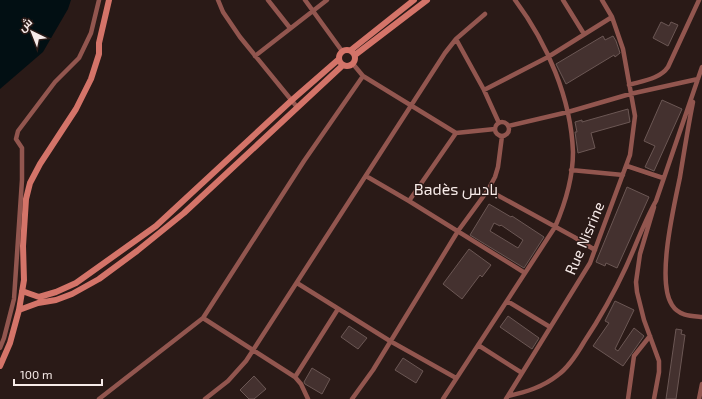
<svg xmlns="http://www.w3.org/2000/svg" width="702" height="399" font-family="'Exo 2',Cairo,sans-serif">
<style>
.water{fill:#020f13}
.building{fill:#44312f;stroke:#6b5754;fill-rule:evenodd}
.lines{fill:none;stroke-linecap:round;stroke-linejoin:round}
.street{stroke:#92564f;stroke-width:4.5}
.secondary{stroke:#d47469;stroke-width:6}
.labels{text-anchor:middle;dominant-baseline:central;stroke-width:3;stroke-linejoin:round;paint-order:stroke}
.street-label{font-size:15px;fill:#f7ebe9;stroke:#2a1a17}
.neighbourhood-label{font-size:16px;fill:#f7ebe9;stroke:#2a1a17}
</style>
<rect width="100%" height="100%" fill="#2a1a17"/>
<path class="water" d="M0,0h71l-3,9 -25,43 -43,37z"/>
<path class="building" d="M661,22l8,4 2,-4 7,3 -10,21 -15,-8z
M603,36l2,4 8,-4 3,5 4,12 -5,4 -1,-2 -48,29 -10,-20z
M662,100l20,9 -28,62 -9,-4 10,-21 -11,-5z
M628,109l2,13 -39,11 4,15 -17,5 -3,-21h2l-2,-10 7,-2v2z
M627,187l22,10 -32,71 -11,-5 -1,3 -9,-4z
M489,204l22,13 1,-1 32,21 -20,31 -54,-33zM494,223l6,3 1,-1 22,15 -5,8 -28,-17z
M469,249l22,16 -9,12 -2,-2 -18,24 -19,-15z
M615,301l19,9 -19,39 3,2 16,-23 10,8 -21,30 -30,-20 16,-23 -4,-2z
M508,316l31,22 -7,11 -32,-22z
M349,326l18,12 -9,11 -17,-12z
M676,329l6,1 -1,4 4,1 -9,64h-10z
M403,358l20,13 -7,12 -21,-13z
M312,368l18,11 -8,15 -17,-10 -1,-2z
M254,376l12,13 -12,10h-5l-9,-9z"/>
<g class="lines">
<path class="street" d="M218,0l5,12 17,25 57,70
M268,0l22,28
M305,0l37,51
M563,0l21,34
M456,39l28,51 15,33
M255,56l72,-56
M353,64l10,12 93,57 39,-4
M629,85c13,-4 31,-6 39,-18l31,-67
M484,90l64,-33 64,-40
M693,102c-5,25 -9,50 -13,75 -6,29 -24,104 -8,128 7,11 19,11 30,12
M495 129a7 7 0 1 1 14 0a7 7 0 1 1-14 0Z
M508,126l60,-14 62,-18 68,-15
M627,166l36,12
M571,170l52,5
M366,176l43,25 116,72
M488,190l86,47 21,13
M409,201l47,-68
M297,283l93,58 66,37
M507,301l43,26
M203,318l92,59 6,7 7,15
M478,345l44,28
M0,348l4,-10 10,-39 8,-119v-32l-6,-9 2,-8 37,-49 24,-24 12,-25 8,-33
M295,377l43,-68
M508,396c18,-4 35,-9 50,-21 11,-8 19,-21 26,-33 16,-24 30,-49 42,-75 10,-22 18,-45 30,-66l46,-134
M99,399l104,-81 101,-157 59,-85
M205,399l23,-18 18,-20 199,-308 11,-14 29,-25
M352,399l21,-29 85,-139 30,-41 7,-13 3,-10 4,-31
M443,399l112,-172c10,-23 18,-50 18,-75 -2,-54 -26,-109 -58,-152
M506,399l84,-136 40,-108 5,-39 -12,-67 -11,-32 -10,-17
M628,399l6,-43 16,-20
M654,399l5,-27v-11l-15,-41 -7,-28 -1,-10 4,-28 14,-47
M699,399l3,-15"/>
<path class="secondary" d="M339 58a8 8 0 1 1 16 0a8 8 0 1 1-16 0Z
M351,50l63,-50
M355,55l72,-55
M22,291l17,6 17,-5 20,-9 80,-57 136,-126 47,-41
M19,310l19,-7 18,-3 16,-6 27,-15 38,-28 47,-38 159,-148
M0,366l10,-23 9,-33 5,-30 -1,-34 3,-47 4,-16 10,-19 36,-55 15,-30 8,-25v-11l10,-43"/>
</g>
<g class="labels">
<g class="street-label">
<text transform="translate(584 238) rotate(-67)">Rue Nisrine</text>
</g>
<g class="neighbourhood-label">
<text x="456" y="188">Badès بادس</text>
</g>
</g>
<g transform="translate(32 32) rotate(317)" stroke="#2a1a17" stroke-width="3" paint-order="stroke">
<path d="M0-3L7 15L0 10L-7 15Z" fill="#f7ebe9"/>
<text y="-6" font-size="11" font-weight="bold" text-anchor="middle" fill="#f7ebe9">ش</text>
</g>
<path d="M14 379v6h88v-6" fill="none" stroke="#f7ebe9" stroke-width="2"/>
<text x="20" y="379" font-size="12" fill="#f7ebe9" stroke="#2a1a17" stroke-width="3" paint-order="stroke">100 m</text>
</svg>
